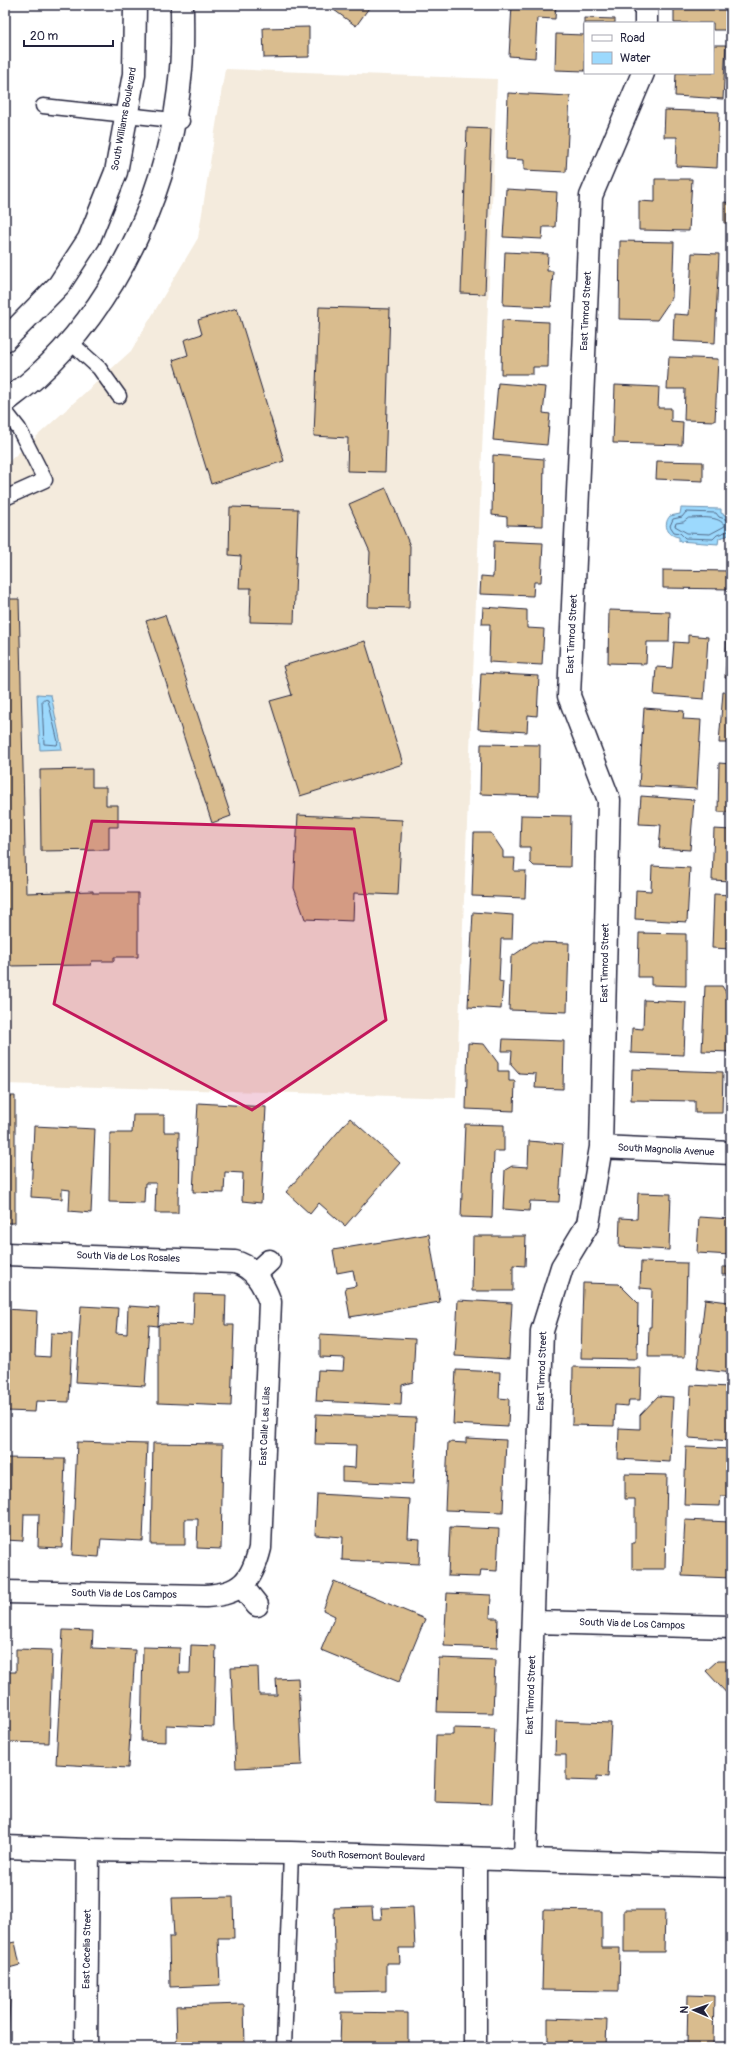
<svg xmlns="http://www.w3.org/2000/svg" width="736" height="2052" font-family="Pangolin,sans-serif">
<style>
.built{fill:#f4ebdd}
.water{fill:#9cd9fd;stroke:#6b90af}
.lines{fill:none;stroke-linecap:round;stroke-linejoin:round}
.shore{stroke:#536b89;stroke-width:1}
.building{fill:#d9bc8e;stroke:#22223b}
.service-casing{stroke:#22223b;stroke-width:17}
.minor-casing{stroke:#22223b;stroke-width:25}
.service{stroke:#fff;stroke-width:14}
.minor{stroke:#fff;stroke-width:22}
.marked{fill:#c2185b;fill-opacity:0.2;stroke:#c2185b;stroke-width:3;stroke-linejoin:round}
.labels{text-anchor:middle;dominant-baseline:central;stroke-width:3.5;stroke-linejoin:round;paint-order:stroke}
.street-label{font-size:10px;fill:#22223b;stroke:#fff}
</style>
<rect width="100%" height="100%" fill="#fff"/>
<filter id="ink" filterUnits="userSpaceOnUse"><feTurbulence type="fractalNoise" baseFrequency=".025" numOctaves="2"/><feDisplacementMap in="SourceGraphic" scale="8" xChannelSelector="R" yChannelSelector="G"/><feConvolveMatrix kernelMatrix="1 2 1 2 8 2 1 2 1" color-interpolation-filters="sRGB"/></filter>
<g filter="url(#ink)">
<path class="built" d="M225,69l272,10 -41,1019 -451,-14v-619l126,-114 67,-113z"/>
<path class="water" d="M681,508l40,1v4l10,5v14l-4,4 -8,2 -1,6 -39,-3v-4c-11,-1 -17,-12 -9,-21l10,-2z
M37,694l14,1 11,54 -22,1z"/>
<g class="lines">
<path class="shore" d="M689,518c11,0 30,-3 36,8l-15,8 -23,-1 -12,-7 1,-3 7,-1z
M731,521l-12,-4 -3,-4 -30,-1 -4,5 -9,2 -3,7 4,6 6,1 5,5 28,1 4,-4 14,-5
M44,699l4,1 10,42 -1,3 -13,-1 -2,-43z"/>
</g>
<path class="building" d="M337,5h34l-15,21 -22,-16z
M512,5h44l-1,14 -18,-1 -2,40 -26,-2z
M674,5h57v25h-18v-7h-39z
M584,18l31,1v4h-30v48l-30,-1 1,-36 28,1z
M309,27v30l-45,1 -1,-30z
M713,45h13l-3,54 -48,-3 1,-23h37z
M508,93l62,3 -4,76 -42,-2v-10l-18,-1z
M665,110l54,2 -2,56 -41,-2 1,-29h-13z
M467,128l24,1 -6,165 -24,-1z
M655,179h37l-3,52 -50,-1v-29l16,1z
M506,189l51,3 -2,35h-12l-1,12 -39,-2z
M724,202l7,1v20h-7z
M620,241l54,1 -2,56 -15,22 -38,-1z
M505,252l43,2 -1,17h6l-2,36 -48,-2z
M692,253l27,1 -4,89 -42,-2 1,-27 15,1z
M319,307l71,2 -5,163 -38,-1 1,-33 -34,-2z
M237,308l47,153 -73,23 -38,-124 15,-5 -4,-15 18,-6 -4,-14z
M502,320l47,2 -1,45h-15v7h-32z
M669,357l49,2 -3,62 -31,-1 1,-31h-18z
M498,383l48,4 -3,26 7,1 -3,31 -54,-5z
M615,385l44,2 -1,21h13v13l12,1 -1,23 -69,-2z
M493,455l51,4 -1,67 -36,-1v-8l-15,-2z
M657,461l46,1v19l-47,-2z
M386,488l24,58 -1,62 -41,-1 2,-55 -21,-48z
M230,507l68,2 -4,114 -44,-1 1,-34h-12l2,-32 -12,-1z
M494,541l49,2 -2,39h-7l-1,14 -53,-2 1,-18 12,1z
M663,570l68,1v18l-68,-1z
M5,599h14l7,294 67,-2v2h45v64h-24v4h-22l-1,4 -85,1z
M483,607l44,3v18l17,1 -2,36 -53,-3 1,-38h-8z
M609,610l61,2 -1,30h-22l-1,22 -38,-1z
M165,615l66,201 -19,7 -66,-202z
M727,628h4v50h-6z
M688,635l20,2 -4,62 -50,-4 2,-28 16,1 2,-26 14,1z
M365,641l38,123 -103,32 -30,-95 22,-6 -9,-29z
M481,673l58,3 -2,40 -9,-1 -1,17 -49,-3z
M723,692l8,1v50h-12z
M644,708l40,3 -1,8 18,1 -4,69 -58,-3z
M481,744l59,1 -1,51 -59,-2z
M719,763l12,1v48h-13z
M92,769v18h14v18h12v22h-9v23l-68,1 -1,-81z
M641,796l53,4 -4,50 -31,-2 2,-23 -22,-1z
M298,815l104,5 -4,75 -44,-2 -1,28 -48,-2 -11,-31z
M521,815l50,1 -1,51 -36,-1 -4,-4v-15h-10z
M714,829l17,1v51l-19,-1z
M474,833h17l12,18v7h12l-1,13h12l-1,27 -53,-2z
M652,866l38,2 -3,54 -52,-3 1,-29 15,1z
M714,894l17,1v54l-19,-1z
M473,912l40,3 -1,24h-11l-2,42 4,1 -2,27 -33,-2z
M639,933l47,1v52l-35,-1v-8h-13z
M533,942l36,1 -2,69 -58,-2 2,-53z
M705,986h17l9,14v52l-29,-1z
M644,1000l42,2 -2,53 -53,-2 1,-25 11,1z
M503,1039l61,2 -1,48 -28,-1 1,-14 -17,-1 -8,-9 1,-13h-10z
M468,1043l16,1 14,19v8h11v10h6l-1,30 -48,-2z
M632,1069l91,3 -1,41h-27v-12l-64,-1z
M5,1096h10v127h-10z
M198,1103l68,4 -5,96 -19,-2 1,-28 -18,-1 -1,21 -31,-1z
M133,1115h31v17h15l-1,81h-23l1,-30h-11l-1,20 -35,-1 1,-69h22z
M350,1118l50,45 -55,63 -26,-23 -9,11 -24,-22z
M465,1124l39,1v26h-10l-2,67 -31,-1z
M34,1126l61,3 -4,84 -22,-2 1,-21 -8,-1v10l-31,-2z
M529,1141l34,3 -4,58 -29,-1 -1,10 -26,-2 2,-39 7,-4 16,1z
M638,1193l33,1 -2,56 -50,-3 1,-29 17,1z
M699,1217l32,2v36l-34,-2z
M429,1234l11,68 -90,15 -5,-29 11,-2 -3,-16 -16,3 -4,-23z
M473,1236h53l-1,30 -12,-1v26h-41z
M641,1262l46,1 -2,94h-37l1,-30h2l1,-38 -12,-1z
M722,1267h9v29l-2,-4 1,-17h-8z
M583,1283l36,1 19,19 -1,56 -56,-1z
M194,1294l32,1 -1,30h9l-3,81 -73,-3v-77l2,-2 33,1z
M705,1299l24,3 -1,13h3v58l-34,-4z
M458,1300l54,3 -3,56 -54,-3z
M81,1306l37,2 -2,25 11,1 1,-28 31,2 -1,18 -9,-1 -4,61 -69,-4z
M5,1309l32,2 -2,45 15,1 1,-24 21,1 -3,68 -33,-1 -1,11 -30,-1z
M320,1334l95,5 -2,43 -11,3 -1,20 -85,-4 2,-31 25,1 1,-13 -24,-1z
M573,1367l68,1 -1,32h-11l-1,6 -13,-1 -1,21 -42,-1z
M456,1370l44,2 -1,26 10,1 -1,28 -55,-3z
M691,1385l38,2 -1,21h3v33l-42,-3z
M658,1396l15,1 -3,65 -52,-3 1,-31 21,1v-14z
M316,1414l100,4 -3,66 -71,-3v-14l13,1 1,-23 -41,-1z
M466,1438l40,2 -3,72 -58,-2 3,-68 18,1z
M77,1442l70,2 -4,97 -42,-2 -2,18 -27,-2z
M153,1443l70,1 -2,105 -24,-1 1,-29h-13v26h-34z
M686,1447l45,2v47h-10l-1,10 -36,-1z
M5,1458l60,1 -3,89 -24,-1 1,-33h-15l-1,27 -18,-1z
M625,1474l42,1 -2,94h-33v-26h3v-44h-10z
M317,1494l93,5 -2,39 12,1 -1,25 -77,-4 1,-23 -28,-2z
M685,1520l45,2 -2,25h3v31l-49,-2z
M450,1527l49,2 -2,42 -16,-1 -1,7 -32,-1z
M334,1581l91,38 -26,63 -78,-32 14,-34 -12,-6z
M447,1593l44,2 -1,23h8l-1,30 -53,-2z
M63,1630l30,1 -1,17 43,2 -7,118 -72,-4z
M191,1645l25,1 -2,81 -48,-2v17l-25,-1 2,-94 37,1 -1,25h11z
M5,1647l1,25h10v-23l36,1 -3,93 -44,-1z
M439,1658l56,2 -2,53 -56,-1z
M717,1661h14v37l-25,-27z
M258,1667l1,28h18l-1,-16 22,-1 4,87 -66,3 -5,-100z
M556,1721l55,2 -3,54 -11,-1v5l-31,-1v-25h-11z
M453,1728l42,1 -3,75 -58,-2 2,-67h17z
M233,1897l1,41h-16l2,47 -50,2 -1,-50h5l-2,-39z
M372,1907l1,12h9l-1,-11 32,-1 2,41h-16l1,15h-14v28l-50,1 -2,-84z
M544,1910l58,1v37h18l-1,43 -77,-1z
M624,1910h41l-1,42h-40z
M15,1942l5,23 -15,4v-25z
M688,1995l26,1 -1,49h-26z
M5,1997h5l-2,50h-3z
M244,2004l1,43h-68l-1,-41z
M341,2012l67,1v34h-68z
M548,2018l59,2 -1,27h-58z"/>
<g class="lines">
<g class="service-casing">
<path id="service" d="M43,106l139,15
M69,341l30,27 20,28
M5,411l14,18 26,51 -40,18
M284,2047l7,-194"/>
</g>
<g class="minor-casing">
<path id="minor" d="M646,23v-18
M5,340l54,-55 30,-46 27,-67 18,-98 1,-69
M5,402c10,-8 21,-16 31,-25 85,-78 136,-194 145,-308 2,-21 1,-43 1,-64
M601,1147l130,6
M5,1254l230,8c19,5 28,21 35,40l-10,246c-8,33 -19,46 -54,48l-201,-4
M255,1274l14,-13
M242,1586l15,19
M534,1622l197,5
M5,1847l83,3 203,3 440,13
M525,1860l17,-529 20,-64 26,-43 13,-77 8,-347 -40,-104 22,-500 52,-123
M86,2047l2,-197
M475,2047v-188"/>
</g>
<use href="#service" class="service"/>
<use href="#minor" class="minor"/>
</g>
</g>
<path class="marked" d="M92,821l262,8 32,191 -134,90 -198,-106z"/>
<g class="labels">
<g class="street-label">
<text transform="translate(124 119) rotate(-80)">South Williams Boulevard</text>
<text transform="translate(586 311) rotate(-87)">East Timrod Street</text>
<text transform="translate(572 634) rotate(-87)">East Timrod Street</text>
<text transform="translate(605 963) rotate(-89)">East Timrod Street</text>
<text transform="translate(666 1150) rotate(3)">South Magnolia Avenue</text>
<text transform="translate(128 1257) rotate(2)">South Via de Los Rosales</text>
<text transform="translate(542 1371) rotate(-88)">East Timrod Street</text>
<text transform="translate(265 1426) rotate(-87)">East Calle Las Lilas</text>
<text transform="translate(124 1594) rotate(1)">South Via de Los Campos</text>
<text transform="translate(632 1624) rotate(2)">South Via de Los Campos</text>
<text transform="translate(531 1695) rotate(-88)">East Timrod Street</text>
<text transform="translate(368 1856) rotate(2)">South Rosemont Boulevard</text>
<text transform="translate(87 1949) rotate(-89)">East Cecelia Street</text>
</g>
</g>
<rect width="736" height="2052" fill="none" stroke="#fff" stroke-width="20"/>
<rect x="10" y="10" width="716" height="2032" fill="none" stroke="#22223b" stroke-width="1.5" filter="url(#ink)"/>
<rect x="584" y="22" width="130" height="52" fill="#ffffff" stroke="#a7a7b1"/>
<rect x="592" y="35" width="20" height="6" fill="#ffffff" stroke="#a7a7b1"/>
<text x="620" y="42" font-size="12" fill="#22223b">Road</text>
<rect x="592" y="52" width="20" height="12" fill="#9cd9fd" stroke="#a7a7b1"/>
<text x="620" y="62" font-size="12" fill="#22223b">Water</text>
<g transform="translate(694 2010) rotate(272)" stroke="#ffffff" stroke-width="3" paint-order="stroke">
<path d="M0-3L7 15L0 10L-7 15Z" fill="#22223b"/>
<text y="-6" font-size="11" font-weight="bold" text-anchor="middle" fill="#22223b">N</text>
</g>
<path d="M24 40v6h89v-6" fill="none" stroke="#22223b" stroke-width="2"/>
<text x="30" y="40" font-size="12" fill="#22223b" stroke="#ffffff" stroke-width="3" paint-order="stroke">20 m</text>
</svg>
